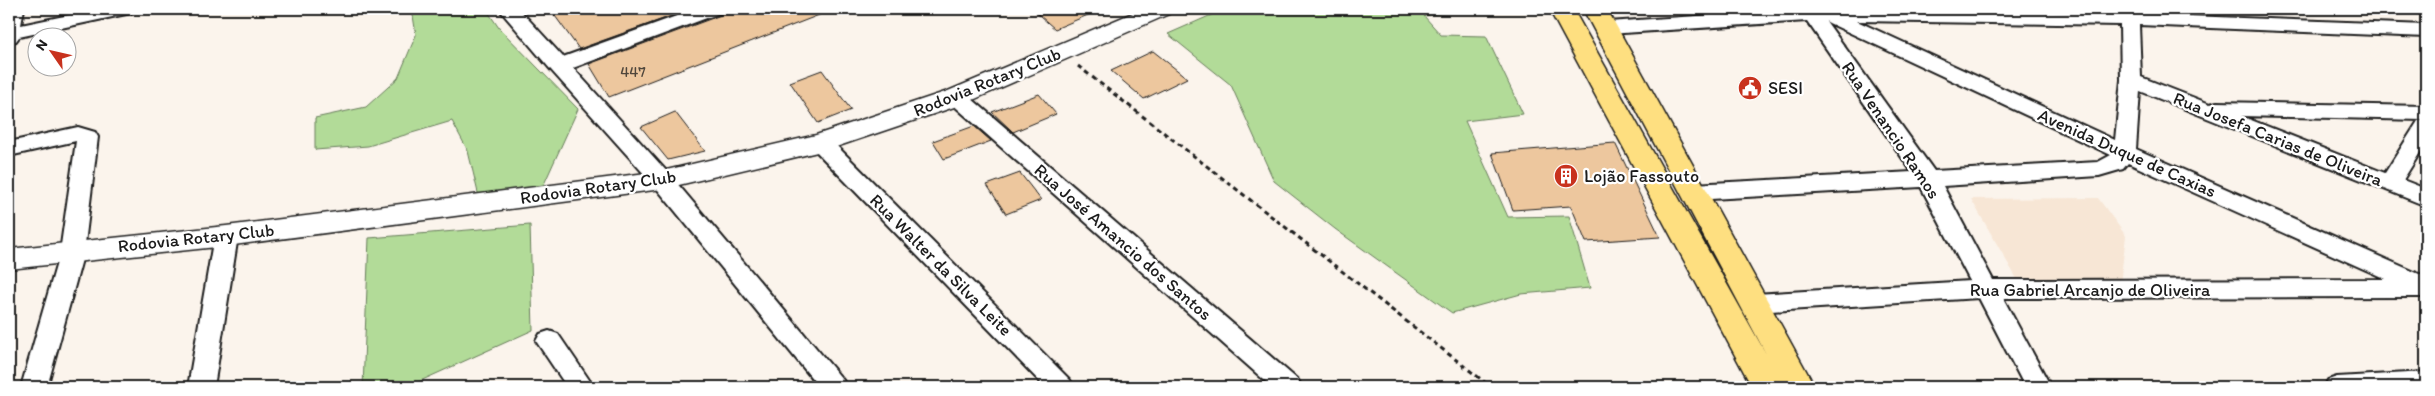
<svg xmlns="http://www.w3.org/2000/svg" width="2435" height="396" font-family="Itim,sans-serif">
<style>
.built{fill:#f7e6d5}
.green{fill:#b2db98;stroke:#677c5a}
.building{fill:#edc79e;stroke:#1c1c1c}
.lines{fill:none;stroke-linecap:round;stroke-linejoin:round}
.street-casing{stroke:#1c1c1c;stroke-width:4}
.secondary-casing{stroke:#1c1c1c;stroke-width:3}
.primary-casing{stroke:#1c1c1c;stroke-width:3}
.path{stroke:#1c1c1c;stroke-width:3;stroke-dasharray:5 4;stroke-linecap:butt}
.street{fill:#fff;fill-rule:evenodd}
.secondary{fill:#fff;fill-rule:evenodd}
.primary{fill:#fedf80;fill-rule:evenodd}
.labels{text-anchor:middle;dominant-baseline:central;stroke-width:4.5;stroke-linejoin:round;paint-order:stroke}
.number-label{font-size:15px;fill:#50473c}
.street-label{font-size:18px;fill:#1c1c1c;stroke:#fff}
.poi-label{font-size:18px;fill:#1c1c1c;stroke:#fff;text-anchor:start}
</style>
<rect width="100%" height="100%" fill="#fbf4ec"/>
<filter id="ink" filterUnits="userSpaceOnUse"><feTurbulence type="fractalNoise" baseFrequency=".02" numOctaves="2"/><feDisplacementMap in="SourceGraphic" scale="10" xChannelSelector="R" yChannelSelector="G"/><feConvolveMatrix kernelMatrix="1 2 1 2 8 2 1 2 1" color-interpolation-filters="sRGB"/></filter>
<g filter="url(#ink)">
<path class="built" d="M2098,198l28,38 -6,48 -99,2 -50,-87z"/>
<path class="green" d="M412,9h74l13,19 79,81 -38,84 -61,4 -11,-46 -16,-30 -84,25 -53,4v-32l51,-11 32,-29 18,-43z
M1225,9h244l-45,7 17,19 45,1 37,78 -58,7 43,96 61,-1 21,72 -69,6 -69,19 -117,-84 -61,-48 -43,-96 -63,-51z
M530,225l3,105 -126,57h-44l6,-149z"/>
<path class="building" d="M550,9h141l-112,40z
M724,9l108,1 -223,87 -20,-33 132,-49z
M1032,9h70l-47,20z
M1153,51l34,27 -43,21 -33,-28z
M822,70l29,40 -33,13 -28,-41z
M1039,94l17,20 -43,18 -21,-20z
M675,112l30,39 -37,9 -27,-33z
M974,126l17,15 -47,18 -11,-18z
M1615,143l45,94 -74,5 -15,-36 -58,4 -21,-57z
M1020,173l21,27 -35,14 -19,-29z"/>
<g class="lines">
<g class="street-casing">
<path id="street" d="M9,9h15l-3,16 77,-16h36l-3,4 -112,24 -3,4 -7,2z
M499,9h20l44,48 133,-48h26l-2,4 -147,55 97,107 173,205 4,7h-28l-165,-202 -103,-115z
M1799,9l320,4 1,-4h18l1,5 287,11v12l-287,-12 2,52 69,27 7,-2 209,4v37l-23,37 23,9v17l-286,-115 -4,58 290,128v20l-423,1 48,89h-26l-46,-89 -224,14 -9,-3 -3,-6 3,-6 9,-3 215,-13 -49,-94 -228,13 -8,-3 -3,-5 3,-5 8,-3 219,-12 -105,-151 -199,13 -7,-2 -3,-4 3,-4 7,-2zM1826,21l3,2 282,132 -13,7 -164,9zM1857,21l263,4 1,55 -6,60zM2241,116l182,4 -5,1 -33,52zM2128,163l258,116 -393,1 -50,-94 156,-10 24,-7z
M957,90l7,2 334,288 4,7h-30l-322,-285 -3,-5 3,-5z
M78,127l17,5 3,5 -14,115 -37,135h-26l39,-135 16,-111 -67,15v-14z
M821,136l8,2 241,242 4,7h-29l-232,-239 -3,-5 3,-5z
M226,228l8,2 4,6 -24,151h-26l26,-151 4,-6z
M549,331l9,3 36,53h-27l-31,-46 4,-7z
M2426,372v15h-102l4,-7 9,-3z"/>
</g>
<g class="secondary-casing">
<path id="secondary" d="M1142,9h31l-4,5 -203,89 -136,46 -168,40 -436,57 -217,23v-20l217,-23 436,-55 154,-36 132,-44z"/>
</g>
<g class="primary-casing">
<path id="primary" d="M1549,9h24l193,345 -183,-345h24l208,378h-63z"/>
</g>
<path class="path" d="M1078,66l413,321"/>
<use href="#street" class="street"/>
<use href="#secondary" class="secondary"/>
<use href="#primary" class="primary"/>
</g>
</g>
<defs>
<g id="civic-disc" transform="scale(1.25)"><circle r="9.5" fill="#c8321e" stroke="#fff"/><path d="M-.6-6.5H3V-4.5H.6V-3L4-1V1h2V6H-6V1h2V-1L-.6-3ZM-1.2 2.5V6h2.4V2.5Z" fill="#fff"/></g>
<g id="building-disc" transform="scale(1.25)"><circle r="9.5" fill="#c8321e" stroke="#fff"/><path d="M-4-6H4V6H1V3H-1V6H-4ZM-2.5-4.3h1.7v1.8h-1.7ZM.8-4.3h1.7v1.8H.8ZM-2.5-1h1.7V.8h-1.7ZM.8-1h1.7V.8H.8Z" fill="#fff"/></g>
</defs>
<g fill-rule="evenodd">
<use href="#civic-disc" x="1750" y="88"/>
<use href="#building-disc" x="1566" y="176"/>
</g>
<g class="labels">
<g class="number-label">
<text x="633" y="72">447</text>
</g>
<g class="street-label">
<text transform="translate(987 82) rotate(-22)">Rodovia Rotary Club</text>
<text transform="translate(1891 130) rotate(56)">Rua Venancio Ramos</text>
<text transform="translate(2278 139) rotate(22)">Rua Josefa Carias de Oliveira</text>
<text transform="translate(2127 153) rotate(24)">Avenida Duque de Caxias</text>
<text transform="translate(598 187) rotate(-8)">Rodovia Rotary Club</text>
<text transform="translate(196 238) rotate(-6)">Rodovia Rotary Club</text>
<text transform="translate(1123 242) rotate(41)">Rua José Amancio dos Santos</text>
<text transform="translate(941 265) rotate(45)">Rua Walter da Silva Leite</text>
<text x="2090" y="290">Rua Gabriel Arcanjo de Oliveira</text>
</g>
<g class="poi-label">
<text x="1768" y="88">SESI</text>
<text x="1584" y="176">Lojão Fassouto</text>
</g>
</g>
<rect width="2435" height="396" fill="none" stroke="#fff" stroke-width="30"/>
<rect x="15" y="15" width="2405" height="366" fill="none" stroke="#1c1c1c" stroke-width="2" filter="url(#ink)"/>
<g transform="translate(52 52) rotate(304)"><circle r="24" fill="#ffffff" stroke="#a4a4a4"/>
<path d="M0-4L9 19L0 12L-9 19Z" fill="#c8321e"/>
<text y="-8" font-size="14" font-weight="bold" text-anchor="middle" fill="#1c1c1c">N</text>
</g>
</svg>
